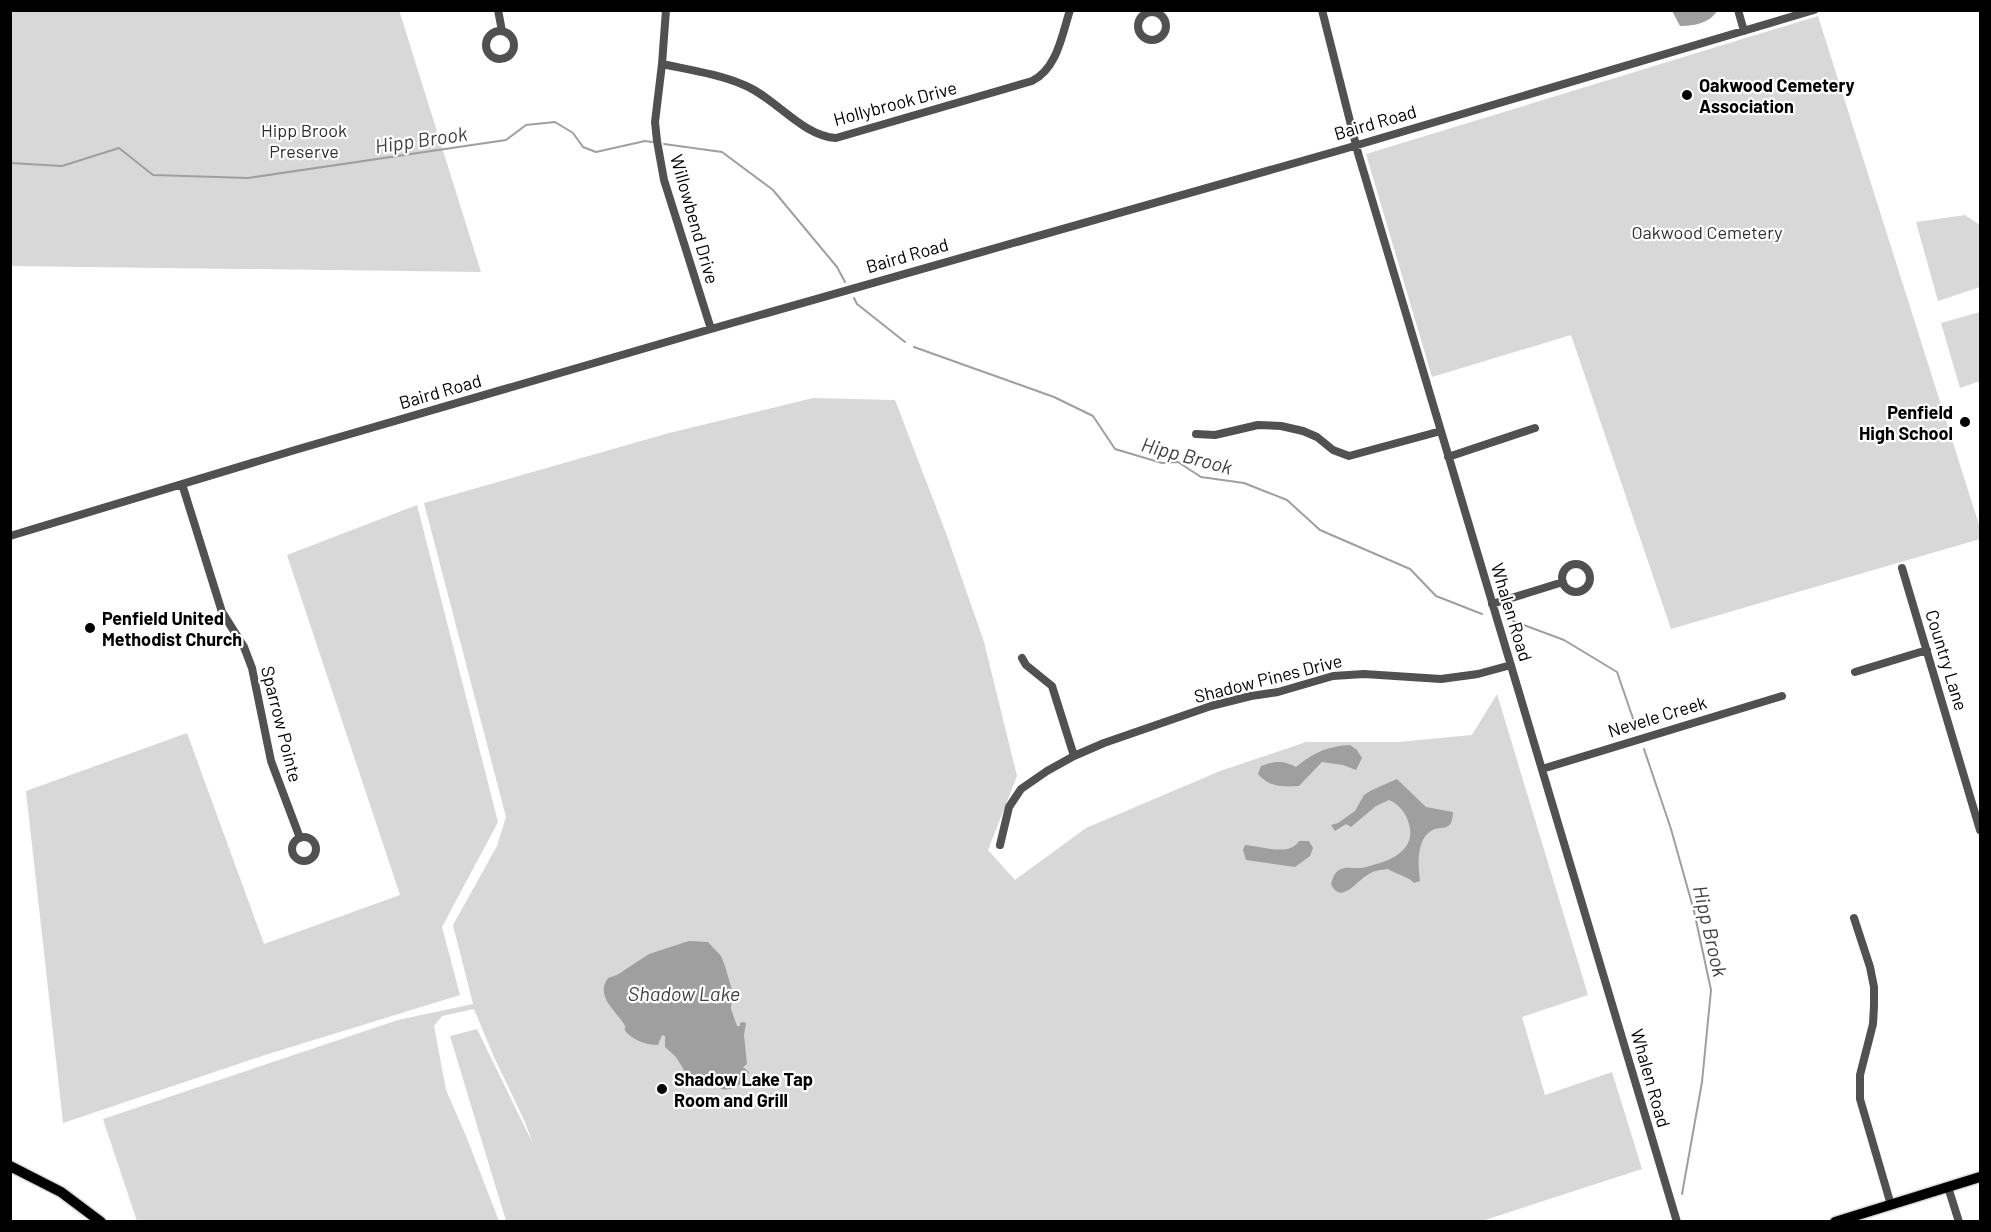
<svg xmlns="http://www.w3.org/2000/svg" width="1991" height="1232" font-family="Barlow,sans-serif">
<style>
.green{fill:#d8d8d8}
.water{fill:#9f9f9f}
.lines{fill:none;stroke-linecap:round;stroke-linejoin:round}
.stream{stroke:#9f9f9f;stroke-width:2}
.major-casing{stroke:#dbdbdb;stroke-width:13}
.minor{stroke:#515151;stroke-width:8}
.major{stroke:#000;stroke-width:10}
.poi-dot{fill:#000;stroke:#fff;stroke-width:2}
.labels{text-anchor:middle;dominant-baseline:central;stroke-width:4.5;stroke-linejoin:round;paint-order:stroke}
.poi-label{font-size:18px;font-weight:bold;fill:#000;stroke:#fff;text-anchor:start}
.street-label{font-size:18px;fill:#000;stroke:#fff}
.park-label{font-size:18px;fill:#2f2f2f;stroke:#fff}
.water-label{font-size:20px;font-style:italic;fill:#404040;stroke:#fff}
</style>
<rect width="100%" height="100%" fill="#fff"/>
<path class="green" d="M399,10l82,262 -470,-6v-255z
M1818,16l162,512v11l-309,90 -100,-294 -139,42 -66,-223z
M1965,215l15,10v62l-42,14 -22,-79z
M1980,312v69l-20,7 -19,-65z
M813,398l82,2 51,133 38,109 33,134 -29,74 27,30 71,-52 134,-57 86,-29h92l74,-7 25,-41 91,301 -66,22 23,78 67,-23 30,97 -163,53 -973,-1 -56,-185 27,-7 56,115 -8,-22 -31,-65 -20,-48 -32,7 -8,10 12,64 20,46 33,85h-362l-34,-102 295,-99 75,-16 -20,-79 44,-79 9,-29 -82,-314 245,-70z
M417,505l81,317 -56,105 18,68 -195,60 -202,68 -37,-332 161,-58 77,211 136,-49 -113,-340z"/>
<path class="water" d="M1672,11h45c-7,12 -23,15 -37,15z
M1350,745l7,5 5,8 -6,12 -13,-5 -21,-3 -23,24c-17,1 -30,1 -41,-12l3,-8c14,-5 22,-6 35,1 17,-14 32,-21 54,-22z
M1397,779l29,28 27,5c-1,22 -11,12 -22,19 -15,9 -13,35 -11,50l-6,2c-8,-8 -17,-8 -26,-14 -7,1 -13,1 -19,5 -12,6 -28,32 -38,10 2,-6 3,-12 10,-15 5,-2 12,-1 18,-1 5,0 10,-2 14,-3 20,-5 43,-16 36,-41 -3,-11 -9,-19 -20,-24l-13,6 -25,21 -5,-3 -11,7 -4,-6 7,-2 17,-12 9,-16 8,-5z
M1299,841h10l4,7 -3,8 -15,11 -49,-7 -3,-10 2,-5c16,1 44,12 54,-4z
M689,941l19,1 13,14 4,10 7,24 -1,19 6,17h3v-3l3,-1 3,1 -2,12 3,29 -4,3 6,5c-5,13 -21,23 -34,14l-5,1 -20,-7 -14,-23 -11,-10v-11l-3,-1 -4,10c-11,0 -23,-4 -31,-12 -6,-7 1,-2 -3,-9 -9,-14 -29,-28 -16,-46l9,-3 32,-21z"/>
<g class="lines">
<path class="stream" d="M664,144l58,8 51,38 64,77 8,15
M10,163l52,3 57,-18 34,27 95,3 258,-38 20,-15 29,-3 18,11 10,14 13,5 49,-11 7,1
M854,298l3,6 48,38
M914,347l140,50 39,19 22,33 47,14 16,-1 23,15 43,6 43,17 33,30 90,39 26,27 46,18
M1513,621l51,19 53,32 20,58
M1644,749l27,80 23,82 17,79 -9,92 -20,112"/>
<g class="major-casing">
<path id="major" d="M10,1166l51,26 40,30
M1835,1222l145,-45"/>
</g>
<path class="minor" d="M498,10l4,21
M666,10l-4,54 -7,58 2,19 7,39 47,149
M1322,10l36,143 319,1069
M1738,10l6,21
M1138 26a14 14 0 1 1 28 0a14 14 0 1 1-28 0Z
M486 45a14 14 0 1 1 28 0a14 14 0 1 1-28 0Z
M662,64c28,6 56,10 82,21 32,13 58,51 92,53l196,-57c25,-12 30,-46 38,-71
M1196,434l19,1 43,-10 23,1 22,5 14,6 16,13 16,6 92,-25
M1448,457l87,-29
M182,484l40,128 22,35 8,21 19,93 29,77
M10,536l285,-86 416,-121 633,-180 470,-139
M1562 578a14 14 0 1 1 28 0a14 14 0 1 1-28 0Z
M1902,568l78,262
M1492,604l71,-22
M1022,658l4,7 26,21 22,70
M1855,672l72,-22
M1542,769l240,-73
M292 849a12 12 0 1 1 24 0a12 12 0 1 1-24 0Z
M1000,845l9,-38 12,-18 26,-18 27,-15 30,-13 107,-37 40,-10 27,-4 55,-16 31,-2 77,5 37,-5 33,-9
M1854,918l16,49 4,20v19l-1,18 -13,51v24l31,106
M1948,1187l11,35"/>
<use href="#major" class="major"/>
</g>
<g class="poi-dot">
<circle cx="1687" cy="95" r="6"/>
<circle cx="1965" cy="422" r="6"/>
<circle cx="90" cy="628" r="6"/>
<circle cx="662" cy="1089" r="6"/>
</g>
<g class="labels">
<g class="poi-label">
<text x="1699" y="85">Oakwood Cemetery<tspan x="1699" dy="21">Association</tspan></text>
<text x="1953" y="412" text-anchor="end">Penfield<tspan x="1953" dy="21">High School</tspan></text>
<text x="102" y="618">Penfield United<tspan x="102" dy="21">Methodist Church</tspan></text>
<text x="674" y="1079">Shadow Lake Tap<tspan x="674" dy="21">Room and Grill</tspan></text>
</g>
<g class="street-label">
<text transform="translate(895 103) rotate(-15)">Hollybrook Drive</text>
<text transform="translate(1375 122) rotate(-16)">Baird Road</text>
<text transform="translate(695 219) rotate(74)">Willowbend Drive</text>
<text transform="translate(907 255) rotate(-16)">Baird Road</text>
<text transform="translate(440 391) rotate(-16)">Baird Road</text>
<text transform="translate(1512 612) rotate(73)">Whalen Road</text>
<text transform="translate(1947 660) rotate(73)">Country Lane</text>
<text transform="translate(1268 678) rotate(-14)">Shadow Pines Drive</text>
<text transform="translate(1657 716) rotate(-17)">Nevele Creek</text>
<text transform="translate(282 724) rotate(76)">Sparrow Pointe</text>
<text transform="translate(1651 1078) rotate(74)">Whalen Road</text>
</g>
<g class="park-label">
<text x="304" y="130">Hipp Brook<tspan x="304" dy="21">Preserve</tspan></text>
<text x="1707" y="232">Oakwood Cemetery</text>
</g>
<g class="water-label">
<text transform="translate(421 139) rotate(-8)">Hipp Brook</text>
<text transform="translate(1187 455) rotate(15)">Hipp Brook</text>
<text transform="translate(1711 931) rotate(77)">Hipp Brook</text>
<text x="684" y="993">Shadow Lake</text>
</g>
</g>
<rect width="1991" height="1232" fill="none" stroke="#000000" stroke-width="24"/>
</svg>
